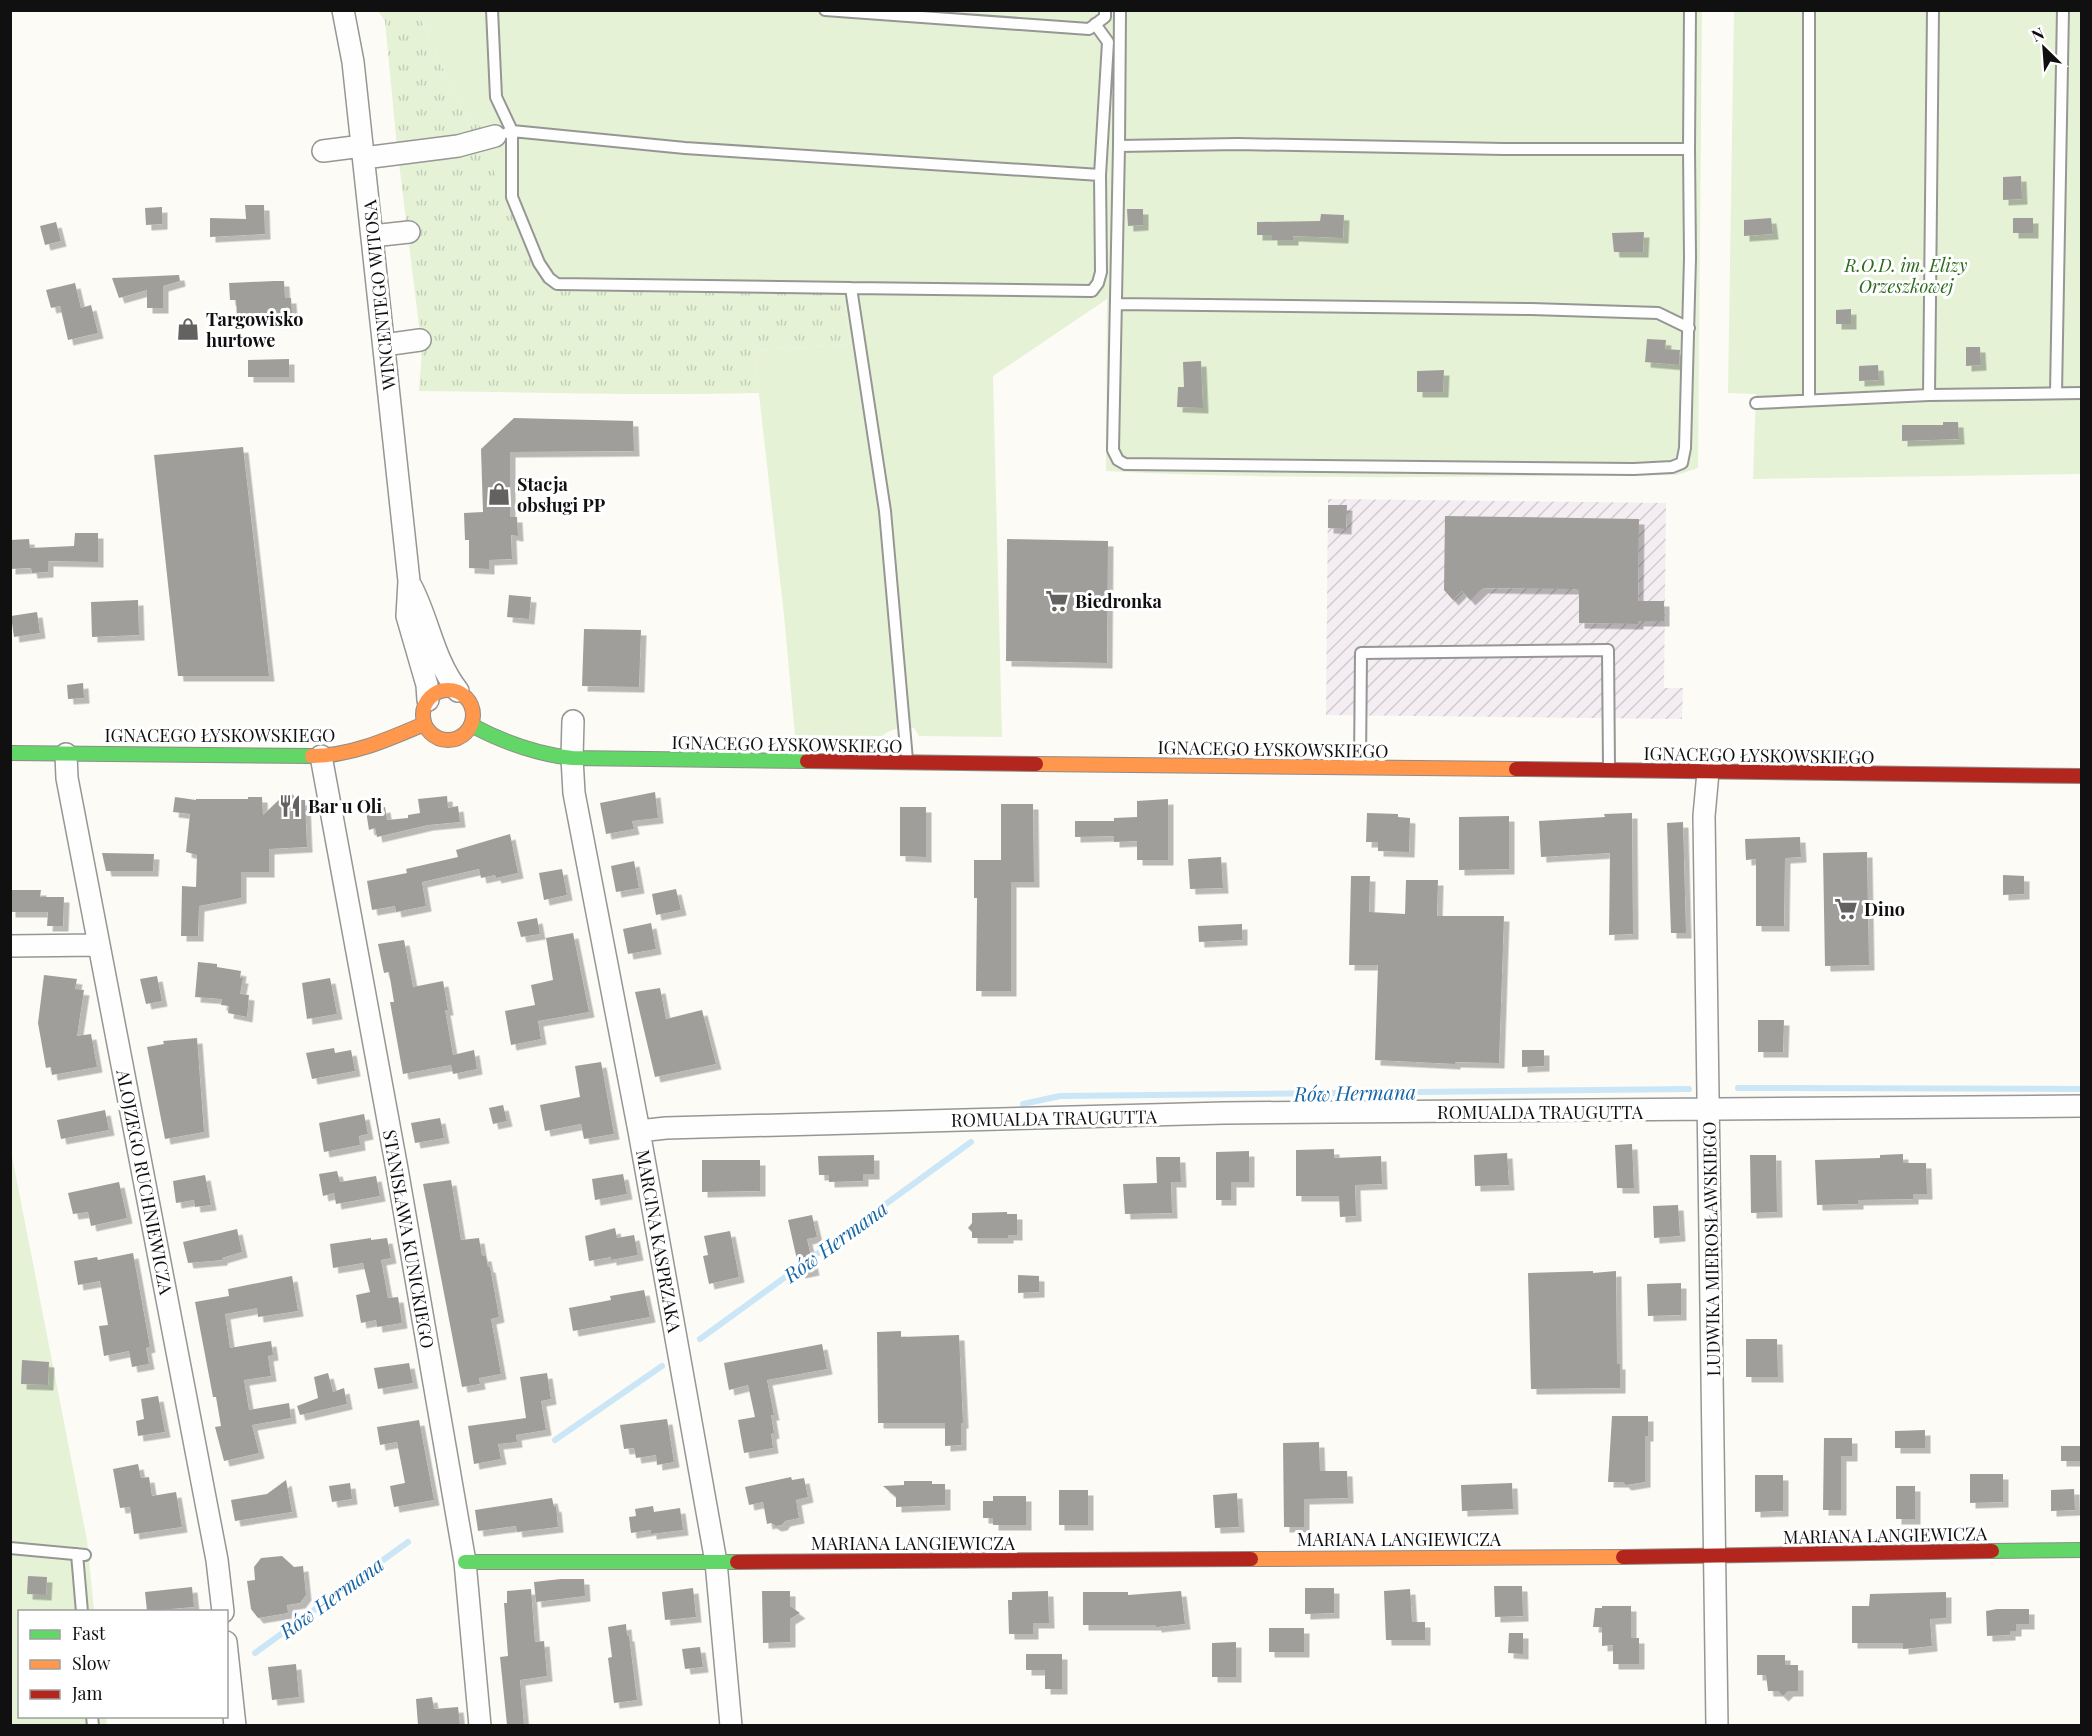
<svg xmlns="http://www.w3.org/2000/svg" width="2092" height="1736" font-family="'Playfair Display',serif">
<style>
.industrial{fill:url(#industrial-furrows)}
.grass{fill:url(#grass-tufts)}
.garden{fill:#e5f2d6}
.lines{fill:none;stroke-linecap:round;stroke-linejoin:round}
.stream{stroke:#cbe7f7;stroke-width:6}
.building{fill:#a09e9b;filter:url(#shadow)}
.lane-casing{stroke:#969694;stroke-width:14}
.street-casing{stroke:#969694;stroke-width:24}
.fast-casing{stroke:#8d8c8a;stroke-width:16}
.slow-casing{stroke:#8d8c8a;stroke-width:16}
.jam-casing{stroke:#8d8c8a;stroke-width:16}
.lane{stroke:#fffefe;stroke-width:10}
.street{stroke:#fffefe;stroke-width:21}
.fast{stroke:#63d668;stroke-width:14}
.slow{stroke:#ff974d;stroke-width:14}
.jam{stroke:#b3261e;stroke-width:14}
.labels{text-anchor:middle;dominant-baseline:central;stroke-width:6;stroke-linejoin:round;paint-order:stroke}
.park-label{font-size:18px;font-style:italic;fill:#2c6a1d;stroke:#fff}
.street-label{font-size:18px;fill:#101010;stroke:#fff}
.poi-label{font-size:18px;font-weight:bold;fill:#101010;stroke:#fff;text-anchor:start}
.water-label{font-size:20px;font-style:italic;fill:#1565a6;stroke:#fff}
</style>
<defs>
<pattern id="industrial-furrows" width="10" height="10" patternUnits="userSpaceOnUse" patternTransform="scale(1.5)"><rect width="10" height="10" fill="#f4eef2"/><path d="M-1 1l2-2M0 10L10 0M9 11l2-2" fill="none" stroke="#d0cbce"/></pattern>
<pattern id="grass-tufts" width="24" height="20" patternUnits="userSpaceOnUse" patternTransform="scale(1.5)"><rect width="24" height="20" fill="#e5f2d6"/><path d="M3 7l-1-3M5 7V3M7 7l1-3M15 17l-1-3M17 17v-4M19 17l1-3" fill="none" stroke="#c3ceb7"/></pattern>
<filter id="shadow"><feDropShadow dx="5.5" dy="5.5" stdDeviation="0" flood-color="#0004"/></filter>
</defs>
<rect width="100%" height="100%" fill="#fcfbf6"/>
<path class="industrial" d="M1328,499l338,4 -2,185h19l-1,31 -356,-4z"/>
<path class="grass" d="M378,11h39l51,112 24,2 6,21 -5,21 50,124 301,3 6,51 -96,5 5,43c-113,3 -226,-1 -340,-2l3,-41 -25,-203 -12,-126z"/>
<path class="garden" d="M417,11h1285l-4,457 -21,7c-190,1 -381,6 -571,-4l1,-172 -114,77 9,361 -83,-1 -5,-8c-14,-1 -21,0 -32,8l-87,-1 -11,-120 -30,-265 96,-5 -6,-51 -301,-3 -51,-124 6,-21 -6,-21 -24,-2z
M1734,11h347v463l-328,5 3,-85 -28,-1z
M10,1146l77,394 7,71 -74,1v104l86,1 1,8h-96z"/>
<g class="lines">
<path class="stream" d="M1738,1088l344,1
M1023,1104l37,-8 629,-7
M700,1339l271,-197
M555,1440l107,-74
M255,1653l153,-111"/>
</g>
<path class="building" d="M2021,176l1,23 -19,1v-23z
M245,205h19l1,29 -55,3v-19l36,1z
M162,207v17l-16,1 -1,-17z
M1127,209h16v16l-15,1z
M1321,214l23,1 -1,23 -50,-2v4h-21v-5h-15v-13l63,-1z
M1771,218l2,16 -29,2v-16z
M2013,218h20v15h-20z
M56,222l5,19 -16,4 -5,-19z
M1644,232l-1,20h-29l-2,-19z
M179,275l1,6 -17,5v22h-16v-18l-28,8 -7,-20z
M274,281h10l1,17h6l1,15 -38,1 1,3 -18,1 -1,-18h-6l-1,-17z
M75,283l6,25 10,-3 7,28 -30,7 -8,-34 -9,2 -5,-18z
M1851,309v15h-15v-14z
M1647,339l19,1 -1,9 15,1 -1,15 -34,-3z
M1966,347h14l1,18 -15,1z
M289,359v18h-41v-17z
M1201,361l2,47 -26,-1 1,-20h6l-1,-25z
M1878,365l1,15 -20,1v-15z
M1444,370l-1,22h-26v-21z
M514,418l119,3 1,30 -124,1v65h7l1,19 -7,-1 1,24 -23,1v9l-20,-1v-28h-4l-1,-27 19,-1 -2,-63z
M1943,422h15l1,17 -57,2v-16h41z
M243,447l26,229h-91l-24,-221z
M1328,505h19l-1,24 -18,-1z
M1445,516l194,3 -1,82h26v20h-26v3l-59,-1v-33l-6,-1 -90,-1 -13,12 -8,-9 -9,9 -9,-10z
M75,533h23v29l-50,-1v11l-16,1 -1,-5 -21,1v-29l19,-1 1,9 44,-2z
M1007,539l101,2 -1,122 -101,-2z
M509,595l22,2 -2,22 -22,-2z
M138,600l1,35 -47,2 -1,-35z
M37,612l3,21 -26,4 -3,-21z
M584,629l57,1 -2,57 -57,-1z
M83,683l1,15 -16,1 -1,-14z
M655,792l3,26 -26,3 2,8 -28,5 -6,-31z
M285,794h7l6,6h7l2,47 -38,2v23h-28v26l-42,8 -1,30h-17l1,-50 14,1 1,-32 -11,-3 4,-38 -17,-2 2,-15 21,3v-1h52v-2h14l1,18z
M447,796l1,12 10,-2 2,16 -32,3 -51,12 -2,-9 -6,2 -3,-19 19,-4 2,13 21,-2v-3l12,-2 -2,-14z
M1168,799v61h-31v-19l-23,1v-6l-39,1v-16h39v-3l23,-1v-16z
M1001,804h32l1,78h-23v109h-35l1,-93h-3v-38h27z
M900,807h26v50l-26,-1z
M1367,813l31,1v3l12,1 -1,34 -31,-1v-9h-12z
M1632,813l1,121 -24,1 1,-82 -69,4 -2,-36 66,-4 -1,-3z
M1509,816v53l-50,1v-53z
M1683,822l3,111h-15l-4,-110z
M510,834l8,39 -22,5 -1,-3 -14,3 -2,-9 -57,13 4,24 -30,6 -1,-6 -23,4 -5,-29 40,-8 -1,-4 52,-12 -2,-7z
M1800,837l1,20 -16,1 -1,68h-28v-67l-10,1 -1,-21z
M1867,852l2,113 -44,1 -2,-113z
M102,853l52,1 -1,17h-47z
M1221,857l2,31 -33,1 -2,-30z
M634,861l5,27 -23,4 -5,-26z
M562,869l5,26 -23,5 -5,-27z
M2003,875l21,1v18l-21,1z
M1351,876h19l-1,36 36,2 1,-34h32l-1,36h67l-5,147 -44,-1v2l-80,-4 3,-95h-29z
M676,889l5,21 -25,5 -4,-21z
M10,890h31l-1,7h24l-1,29h-16l1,-14h-38z
M537,918l3,16 -19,3 -4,-15z
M651,923l5,26 -28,5 -5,-25z
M1242,924v16l-43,2 -1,-16z
M573,933l16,79 -51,9 3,18 -30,6 -6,-34 30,-6 -4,-20 22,-5 -7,-42z
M404,940l9,47 30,-6 5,29h-3l8,45 21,-5 3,19 -24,5 -2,-9 -48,9 -13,-72h4l-5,-30 -5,1 -6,-29z
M198,962l19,2v3l24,4 -1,7h3l-3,16 9,1 -2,22 -19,-4 1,-7 -8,-1 1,-6 -27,-2z
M44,975l33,4 -2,10 9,1 -7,46 14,-2 6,33 -45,8 -1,-8 -5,1 -8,-45z
M157,976l5,25 -16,3 -6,-25z
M330,978l7,36 -30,5 -5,-36z
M660,988l6,31 36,-9 14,54 -61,13 -20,-85z
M1758,1020h26l-1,32h-25z
M197,1038l7,94 -39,7 -18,-92 17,-3 -1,-3z
M334,1048l1,5 16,-3 4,21 -43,8 -6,-26z
M1522,1050h22v16l-22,1z
M601,1062l13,72 -30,5 -3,-15 -36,7 -5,-26 40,-8 -5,-31z
M503,1105l4,16 -14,3 -4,-16z
M105,1110l4,20 -48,9 -4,-19z
M364,1114l4,20 -9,2 1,9 -36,7 -5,-29z
M440,1118l4,20 -29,5 -4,-20z
M1632,1144l2,44h-17l-2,-43z
M1334,1149v9l47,-2 1,28 -27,1 1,31 -16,1 -1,-21h-43v-46z
M1249,1151v31h-18v18h-15v-48z
M1507,1153l2,32 -34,1 -1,-31z
M1903,1154v9h23l1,31h-14v5l-55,1v4l-41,1 -2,-45 65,-2v-3z
M874,1155v19h-11v7l-34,1v-7h-10l-1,-19z
M1750,1155h26l1,57 -26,1z
M1156,1157h24l1,25h-10l1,31 -47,1 -2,-30 34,-1z
M702,1160h58v31l-58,1z
M337,1171l3,11 36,-6 4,20 -44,8 -2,-11 -11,3 -4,-22z
M623,1174l4,20 -32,6 -3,-21z
M205,1175l6,30 -16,2 -1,-7 -18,3 -3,-22z
M451,1180l10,60 18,-2 3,18h4l2,11h2l9,50 -8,2 10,55 -22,4 1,6 -18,3 -39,-203z
M119,1182l8,36 -36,8 -3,-14 -15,2 -5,-21z
M1678,1205l2,31 -26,2 -1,-32z
M1007,1212v2h10v21h-9v3h-36v-6l-4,-4 4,-5v-10z
M812,1215l5,22 -10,2 7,31 -14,3 -12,-53z
M615,1228l2,10 17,-3 4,20 -27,5v-3l-22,4 -4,-25z
M237,1229l5,23 -20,6v2l-34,3 -5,-21z
M730,1231l9,46 -30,7 -6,-28 5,-1 -4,-19z
M371,1238v2l16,-2 4,20 -10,2 7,38 10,-1 4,26 -25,4 -1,-7 -15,3 -5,-28 14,-3 -7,-29 -30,5 -3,-24z
M133,1253l17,94 -4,1 3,16 -17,3 -3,-16 -25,5 -5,-30 9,-1 -8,-44 -22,4 -4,-24 23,-4 1,3z
M1593,1271v2l23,-2 1,93h3v24l-89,1 -3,-116z
M1018,1275l21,1v16l-21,1z
M292,1276l6,35 -40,6 -1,-9 -32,6 5,34 41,-7 2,14 -5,1 3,20 -27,4 5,30 40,-7 2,15 -39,7 7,28 -35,8 -9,-34 6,-1 -5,-29h-3l-18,-95 34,-6 -1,-7z
M1681,1283v32l-33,1 -1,-32z
M644,1290l6,27 -77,14 -4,-23 42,-8 -1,-4z
M901,1331v6l58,-2 4,88h-2v22l-16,1v-23h-67l-1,-91z
M1746,1339h31l1,38h-32z
M822,1344l5,25 -60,11 7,35h-3l3,18 -3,1 2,14 -29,5 -6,-33 17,-3 -7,-32 -19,5 -5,-27z
M22,1360l27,2 -1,23 -27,-1z
M409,1363l4,20 -35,6 -4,-21z
M328,1373l5,19 11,-4 3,16 -47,11 -3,-9 21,-8 -4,-21z
M547,1373l4,26 -10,2 5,29 -30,5 1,7 -19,2 3,15 -27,5 -6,-38 58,-8 -6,-41z
M158,1396l7,36 -27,4 -2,-15 8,-2 -3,-20z
M1612,1416h36v20h-3v46l-19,3 -3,-3h-15z
M667,1419l7,43 -17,3 -1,-10 -20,3 -2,-10 -10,1 -4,-24z
M419,1420l15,80 -40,7 -4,-21 15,-3 -8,-41 -17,3 -3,-18z
M1925,1430v18h-30v-17z
M1824,1438h28v18h-11v54h-18z
M1319,1442l1,29h27l1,27 -44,1v28h-20l-1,-84z
M2061,1446h21v15h-21z
M138,1464l3,14 8,-1 3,19 24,-4 6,35 -48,7 -4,-27 -10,1 -7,-39z
M1970,1474h33v28l-33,1z
M1755,1475h28v36l-28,1z
M791,1477l1,3 12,-2 4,19 -12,3 3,18 -14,3 -3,4 -6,1 -5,-3 -4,1 -4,-22 -14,3 -4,-18z
M286,1480l6,32 -57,9 -4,-21 36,-6z
M904,1481h28v3h13v21l-49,2v-10l-13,-11 21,-1z
M350,1483l2,16 -20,3 -3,-16z
M1512,1483l1,26 -51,2 -1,-26z
M1896,1486h19v33h-19z
M2074,1489l1,21 -24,1v-21z
M1059,1490h29v35h-29z
M1237,1493l2,34 -24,1 -2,-33z
M993,1496h33v29h-33v-7h-10v-17h10z
M552,1498l2,9 2,-1 2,21 -41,5 -1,-6 -38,5 -3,-21z
M653,1506l1,6 26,-4 3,22 -32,4v-4l-20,3 -2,-16 7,-1 -1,-7z
M282,1556l12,11 9,-1 3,29 -6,8 -13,2 1,8 -30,5 -7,-9 -4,-28 8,-1 -1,-13 7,-9z
M28,1576l19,1 -1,18 -19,-1z
M561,1579h23l1,17 -49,6 -2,-20z
M1494,1586h28l1,30 -28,1z
M192,1587l2,20 -47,4 -2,-19z
M693,1588l3,29 -31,3 -3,-28z
M1305,1588h29v25l-29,1z
M531,1589l4,53 9,-1 3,35 -27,4 4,45h-17l-7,-68 8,-1 -4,-53h3v-12z
M1410,1589l2,33h13v18h-39l-2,-49z
M762,1591h28v15l10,7 -10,6v23l-27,1z
M1048,1591l1,32h-16v11h-24l-1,-34h4v-8z
M1181,1591l4,33 -29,3v-2h-73v-33h45v3z
M1946,1592v26l-16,1 2,27 -29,3v-6h-51v-37h17l1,-12z
M1602,1606h29v32h8v26h-26v-19l-11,1v-19h-9l2,-19h7z
M1997,1609h32v15h-13v7h-6v4l-23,1 -1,-25z
M626,1624l1,12h2l8,64 -23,3 -6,-45 4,-1 -4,-30z
M1269,1628h35v24h-35z
M1509,1633h14v21l-15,-1z
M1236,1642v35h-24v-34z
M700,1647l3,20 -18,2 -3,-20z
M1026,1654h36v35h-17v-19h-19z
M1757,1655h28v10h13v26h-10l-5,5 -5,-5h-10l-2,-16h-9z
M296,1664l3,33 -27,3 -4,-33z
M432,1697l2,12 24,-2 2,18h-42l-2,-26z"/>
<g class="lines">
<g class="lane-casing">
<path id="lane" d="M492,10l4,87 16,34 -5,2
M825,10l264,19 16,-12v-7
M1238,144l266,5h185l1,109 -5,190 -3,15 -10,4 -38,2 -509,-5 -7,-4 -5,-10 6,-304z
M1119,146l1,-136
M1689,149l1,-139
M851,288l-294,-4 -8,-6 -10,-15 -27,-66v-66l173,17 415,27 8,-133 -13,-18
M1117,304l414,5 127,4 31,15
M2056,393l7,-383
M1929,395l4,-385
M1809,400v-390
M1756,403l173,-8 153,-2
M907,760l-22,-249 -34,-223 241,3 6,-8 3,-11 -1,-97
M1360,765l1,-112 247,-3 1,118
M10,1548l75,7
M77,1554l5,58
M92,1716l1,10"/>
</g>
<g class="street-casing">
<path id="street" d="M343,10l10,52 56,519 -2,35 20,69 1,15
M323,151l39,-5
M364,158l94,-12 37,-10
M372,236l37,-4
M384,345l36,-5
M411,586c18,34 22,73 47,105
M573,721l-1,37 2,35 65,338 77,431 15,164
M66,754l1,24 150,782 6,52
M321,756l76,413 68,393 15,164
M1708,772l-4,44 13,910
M10,946l89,-1
M639,1131l27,-3 558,-15 858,-7
M226,1642l9,84"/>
</g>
<g class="fast-casing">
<path id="fast" d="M471,725c32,17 64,29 101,33l235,3
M10,753l302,3
M1992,1551l90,-1
M465,1562h272"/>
</g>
<g class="slow-casing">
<path id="slow" d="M423 715a25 25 0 1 1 50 0a25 25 0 1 1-50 0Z
M312,756c39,0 77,-17 112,-32
M1036,764l480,5
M1251,1559l372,-2"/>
</g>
<g class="jam-casing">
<path id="jam" d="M807,761l229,3
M1516,769l566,7
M1623,1557l369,-6
M737,1562l514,-3"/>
</g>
<use href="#lane" class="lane"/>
<use href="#street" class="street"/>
<use href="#fast" class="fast"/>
<use href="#slow" class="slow"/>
<use href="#jam" class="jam"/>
</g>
<defs>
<g id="shop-bare" transform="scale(1.8)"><path d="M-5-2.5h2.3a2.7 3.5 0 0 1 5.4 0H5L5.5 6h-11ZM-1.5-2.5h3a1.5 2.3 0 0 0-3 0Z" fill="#636260" stroke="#fff" stroke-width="2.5" paint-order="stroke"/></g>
<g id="supermarket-bare" transform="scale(1.8)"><path d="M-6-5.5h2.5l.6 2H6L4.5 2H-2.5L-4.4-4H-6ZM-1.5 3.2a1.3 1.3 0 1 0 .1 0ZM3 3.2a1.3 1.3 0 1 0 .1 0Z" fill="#636260" stroke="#fff" stroke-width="2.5" paint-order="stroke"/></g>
<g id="restaurant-bare" transform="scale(1.8)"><path d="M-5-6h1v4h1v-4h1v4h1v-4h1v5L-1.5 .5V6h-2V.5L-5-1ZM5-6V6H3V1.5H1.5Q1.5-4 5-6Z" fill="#636260" stroke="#fff" stroke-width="2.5" paint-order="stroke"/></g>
</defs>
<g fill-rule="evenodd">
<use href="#shop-bare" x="188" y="329"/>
<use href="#shop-bare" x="499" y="494"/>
<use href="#supermarket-bare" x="1057" y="601"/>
<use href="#restaurant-bare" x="290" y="806"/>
<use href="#supermarket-bare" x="1846" y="909"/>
</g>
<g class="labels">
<g class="park-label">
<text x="1906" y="265">R.O.D. im. Elizy<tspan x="1906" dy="21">Orzeszkowej</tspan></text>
</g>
<g class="street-label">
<text transform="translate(379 295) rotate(-96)">WINCENTEGO WITOSA</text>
<text x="220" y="735">IGNACEGO ŁYSKOWSKIEGO</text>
<text transform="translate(787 744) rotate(1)">IGNACEGO ŁYSKOWSKIEGO</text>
<text transform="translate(1273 749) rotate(1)">IGNACEGO ŁYSKOWSKIEGO</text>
<text transform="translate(1759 755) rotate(1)">IGNACEGO ŁYSKOWSKIEGO</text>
<text x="1540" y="1112">ROMUALDA TRAUGUTTA</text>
<text transform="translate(1054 1118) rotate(-1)">ROMUALDA TRAUGUTTA</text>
<text transform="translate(145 1182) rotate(79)">ALOJZEGO RUCHNIEWICZA</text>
<text transform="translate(409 1239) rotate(80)">STANISŁAWA KUNICKIEGO</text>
<text transform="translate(659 1241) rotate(80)">MARCINA KASPRZAKA</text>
<text transform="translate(1711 1249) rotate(-91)">LUDWIKA MIEROSŁAWSKIEGO</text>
<text transform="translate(1885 1535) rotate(-1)">MARIANA LANGIEWICZA</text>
<text x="1399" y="1539">MARIANA LANGIEWICZA</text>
<text x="913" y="1543">MARIANA LANGIEWICZA</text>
</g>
<g class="poi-label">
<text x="206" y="319">Targowisko<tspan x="206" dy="21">hurtowe</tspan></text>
<text x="517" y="484">Stacja<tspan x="517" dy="21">obsługi PP</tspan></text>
<text x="1075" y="601">Biedronka</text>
<text x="308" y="806">Bar u Oli</text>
<text x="1864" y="909">Dino</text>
</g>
<g class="water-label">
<text transform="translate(1355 1092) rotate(-1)">Rów Hermana</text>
<text transform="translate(835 1241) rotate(-36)">Rów Hermana</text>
<text transform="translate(331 1597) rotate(-36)">Rów Hermana</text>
</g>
</g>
<rect width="2092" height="1736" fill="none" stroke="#101010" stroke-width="24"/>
<rect x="18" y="1610" width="210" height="108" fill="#ffffff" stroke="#9f9f9f" stroke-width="1.5"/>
<rect x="30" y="1630" width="30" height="9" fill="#63d668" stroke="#9f9f9f" stroke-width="1.5"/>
<text x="72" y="1640" font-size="18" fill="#101010">Fast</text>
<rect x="30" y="1660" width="30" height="9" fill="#ff974d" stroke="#9f9f9f" stroke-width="1.5"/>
<text x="72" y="1670" font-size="18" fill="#101010">Slow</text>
<rect x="30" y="1690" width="30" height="9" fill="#b3261e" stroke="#9f9f9f" stroke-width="1.5"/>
<text x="72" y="1700" font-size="18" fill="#101010">Jam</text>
<g transform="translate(2044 48) rotate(335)" stroke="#ffffff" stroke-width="4.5" paint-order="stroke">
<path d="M0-4.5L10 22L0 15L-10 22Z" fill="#101010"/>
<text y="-9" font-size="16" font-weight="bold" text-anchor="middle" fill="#101010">N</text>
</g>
</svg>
